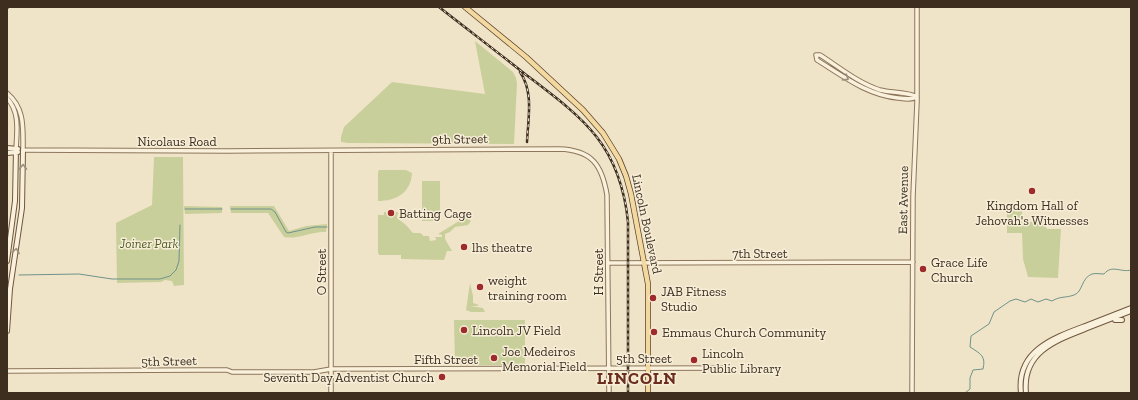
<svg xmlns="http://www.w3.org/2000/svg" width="1138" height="400" font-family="'Zilla Slab',serif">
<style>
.green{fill:#c9cf9b}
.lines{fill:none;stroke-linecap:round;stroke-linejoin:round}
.stream{stroke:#6f938a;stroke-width:1}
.tertiary-casing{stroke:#8d765c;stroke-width:5.5}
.secondary-casing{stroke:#6f573f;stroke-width:6}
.primary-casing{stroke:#5b4430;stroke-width:6}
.tertiary{stroke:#faf1dc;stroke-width:3.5}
.secondary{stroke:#faf1dc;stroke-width:4}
.primary{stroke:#f3d9a0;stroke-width:4.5}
.rail-casing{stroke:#3d2e20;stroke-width:2.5}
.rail{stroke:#f7eed8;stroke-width:1;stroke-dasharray:3;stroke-linecap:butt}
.oneway{stroke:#9c907e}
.poi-dot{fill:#9e2a2b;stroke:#f7eed8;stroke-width:1.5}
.labels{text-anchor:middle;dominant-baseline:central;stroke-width:3;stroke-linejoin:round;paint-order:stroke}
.street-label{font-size:13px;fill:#3d2e20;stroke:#f7eed8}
.poi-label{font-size:13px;fill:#3d2e20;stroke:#f7eed8;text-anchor:start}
.park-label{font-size:13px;font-style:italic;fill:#4d5a26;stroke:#f7eed8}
.district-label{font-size:17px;font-weight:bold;letter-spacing:1px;fill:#6b2e1e;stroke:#f7eed8}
</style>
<rect width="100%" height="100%" fill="#f0e4c8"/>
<path class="green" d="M475,41l38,31 3,6 1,6 -3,60 -166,-1 -7,-1v-5l3,-10 48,-45 93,12z
M154,157h29l1,128 -10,1 -2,-5 -7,-1 -4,2 -44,1 -1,-60 36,-18z
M379,170h27l6,3c-1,20 -16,28 -34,28v-29z
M422,181h18v40h-18z
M184,206l38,1v6l-37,1z
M230,206h44l15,25 17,-5 21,-2 -1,8c-14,-1 -29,8 -42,5l-16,-24h-37z
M1007,210h15v12h21l4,7h14l-3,49 -30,-1 -5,-18 -1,-26h-15z
M384,212h14l-1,6 9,7 7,8h7l3,2v1h6l1,5 6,-1v-2l-2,-1h8v-2l-4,-1 21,-13 -2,-5 9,-2 1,4 4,3 -3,4 -13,2 -5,5 -5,2v5l7,12h-5l-3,9 -43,-1v-4h-22l-1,-2v-38h6z
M470,283l3,13v7l6,2 -2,1h-7l13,2 2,4h-14l-5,-2z
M454,320h71v45h-70z"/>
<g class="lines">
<path class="stream" d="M7,10l3,-3
M185,209h37
M231,209h40l4,3 11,20 2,1 27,-6h12
M19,275l60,-1 33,5h48l10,-3 6,-6 3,-9 1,-36
M965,393l5,-4v-11l3,-8 10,-1c3,-13 -2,-15 -13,-22l1,-11 18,-12 5,-12 16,-11 6,-2 9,3 6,-3 7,3 8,-3 6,2c8,-5 14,-3 22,-6 9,-3 7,-17 18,-21 4,-1 8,0 12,0 8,-10 17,-1 27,-4"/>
<g class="tertiary-casing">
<path id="tertiary" d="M816,55l1,5c26,16 50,35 81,38 7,1 13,2 19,-1
M816,55h4c19,12 38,28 60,35 11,3 29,2 37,7
M7,93c18,15 16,35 16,57l204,1 332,-2c33,1 43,16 48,46l2,198
M7,98c13,14 10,33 9,51
M331,151v242
M608,263l305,-1
M7,371l192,-1h28l5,2h82l17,-3 396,-1
M912,393l1,-197 4,-94v-95"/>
</g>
<g class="secondary-casing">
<path id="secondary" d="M7,148l11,1
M7,153l11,-1
M7,261l8,-60 1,-52
M1115,320h7
M7,331l3,-42 12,-81 1,-58
M1021,393c-5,-42 32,-55 64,-67 15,-6 31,-12 46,-18
M1026,393c-4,-40 28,-52 59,-64 15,-6 31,-12 46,-18"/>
</g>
<g class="primary-casing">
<path id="primary" d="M465,7l61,50 57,53 20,23 16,26 7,17 5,18 17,90v109"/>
</g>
<use href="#tertiary" class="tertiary"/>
<use href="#secondary" class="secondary"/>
<use href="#primary" class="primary"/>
<g class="rail-casing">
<path id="rail" d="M439,7c28,22 57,44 86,67 58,44 95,70 103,148v171
M520,72c14,20 8,47 7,70"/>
</g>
<use href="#rail" class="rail"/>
</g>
<defs><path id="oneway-chevron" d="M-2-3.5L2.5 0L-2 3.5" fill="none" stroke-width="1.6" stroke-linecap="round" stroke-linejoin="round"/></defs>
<g class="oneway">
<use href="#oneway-chevron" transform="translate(846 78) rotate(33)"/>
<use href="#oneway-chevron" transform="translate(23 167) rotate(-90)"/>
<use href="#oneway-chevron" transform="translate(16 251) rotate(-81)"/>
</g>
<g class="poi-dot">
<circle cx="1032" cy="191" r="4"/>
<circle cx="391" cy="213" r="4"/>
<circle cx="464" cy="247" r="4"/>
<circle cx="923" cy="269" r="4"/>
<circle cx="480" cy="287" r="4"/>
<circle cx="653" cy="298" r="4"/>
<circle cx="464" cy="330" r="4"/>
<circle cx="654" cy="332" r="4"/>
<circle cx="494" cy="358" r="4"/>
<circle cx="694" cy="360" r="4"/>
<circle cx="442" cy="377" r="4"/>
</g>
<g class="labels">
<g class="street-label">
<text transform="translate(460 139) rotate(-1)">9th Street</text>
<text x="177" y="141">Nicolaus Road</text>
<text transform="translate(903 200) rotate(-89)">East Avenue</text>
<text transform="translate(647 224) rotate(78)">Lincoln Boulevard</text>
<text x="760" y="253">7th Street</text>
<text transform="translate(321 272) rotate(-90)">O Street</text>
<text transform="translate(598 272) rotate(-90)">H Street</text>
<text x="644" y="358">5th Street</text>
<text x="446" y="359">Fifth Street</text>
<text transform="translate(169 361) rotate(-1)">5th Street</text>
</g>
<g class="poi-label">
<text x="1032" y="205" text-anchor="middle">Kingdom Hall of<tspan x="1032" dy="15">Jehovah's Witnesses</tspan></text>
<text x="399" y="213">Batting Cage</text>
<text x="472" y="247">lhs theatre</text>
<text x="931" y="262">Grace Life<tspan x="931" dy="15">Church</tspan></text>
<text x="488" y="280">weight<tspan x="488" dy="15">training room</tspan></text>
<text x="661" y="291">JAB Fitness<tspan x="661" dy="15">Studio</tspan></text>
<text x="472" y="330">Lincoln JV Field</text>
<text x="662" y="332">Emmaus Church Community</text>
<text x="502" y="351">Joe Medeiros<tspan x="502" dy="15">Memorial Field</tspan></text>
<text x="702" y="353">Lincoln<tspan x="702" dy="15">Public Library</tspan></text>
<text x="434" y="377" text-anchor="end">Seventh Day Adventist Church</text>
</g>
<g class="park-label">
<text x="149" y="243">Joiner Park</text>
</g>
<g class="district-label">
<text x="637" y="378">LINCOLN</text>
</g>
</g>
<rect width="1138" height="400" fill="none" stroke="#3d2e20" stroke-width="16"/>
</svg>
